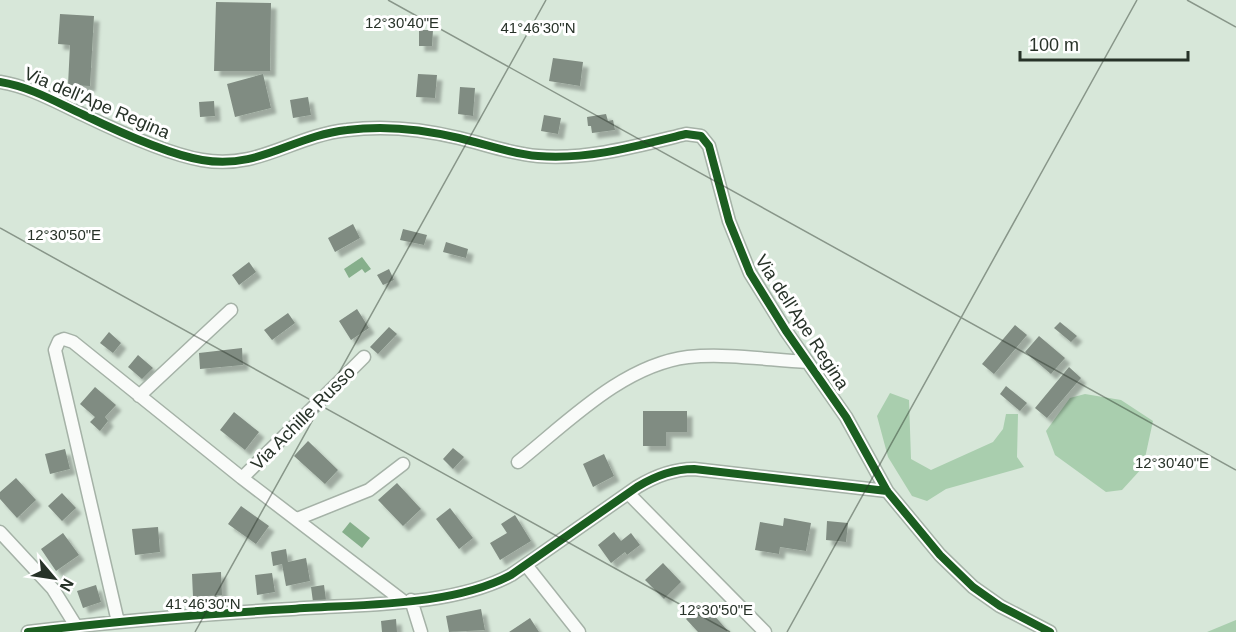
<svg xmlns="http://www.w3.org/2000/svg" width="1236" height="632" font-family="Arial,sans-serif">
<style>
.forest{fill:#a9ceae}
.water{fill:#86af8b}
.building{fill:#808c82;filter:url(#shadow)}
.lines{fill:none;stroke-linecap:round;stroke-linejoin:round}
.minor-casing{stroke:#a5b2a7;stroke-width:15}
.minor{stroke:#f9fbf9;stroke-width:12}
.cycleway-casing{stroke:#fff;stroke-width:11}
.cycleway{stroke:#1b5e20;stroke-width:8}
.ticks{fill:none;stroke:#273228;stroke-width:1.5;stroke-opacity:0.45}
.labels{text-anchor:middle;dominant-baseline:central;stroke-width:6;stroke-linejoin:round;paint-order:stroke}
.street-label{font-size:18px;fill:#273228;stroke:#fff}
.ticks-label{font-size:15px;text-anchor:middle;fill:#273228;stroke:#fff;stroke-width:6;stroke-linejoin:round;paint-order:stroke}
</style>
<defs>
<filter id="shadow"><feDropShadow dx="5.5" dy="5.5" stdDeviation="1.5" flood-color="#0004"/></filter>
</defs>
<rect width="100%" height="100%" fill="#d7e7d9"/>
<path class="forest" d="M890,393l19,7 2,59 20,11 62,-28 10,-13 3,-15h12l-1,43 7,10 -78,22 -19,12 -15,-5 -24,-39 -11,-41z
M1085,394l36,6 32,21 -10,46 -21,23 -16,2 -51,-37 -9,-24 24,-33z
M1236,620v12h-29z"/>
<path class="water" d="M362,257l9,12 -6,4 -3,-4 -13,9 -5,-9z
M350,522l20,16 -8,10 -20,-16z"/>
<path class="building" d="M216,2l55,1 -1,68h-56z
M60,14l34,2 -4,70 -22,-1 2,-40 -12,-1z
M419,30h14l-1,16h-13z
M553,58l30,4 -3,24 -31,-5z
M263,74l8,34 -36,9 -8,-33z
M418,74l19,1 -2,23 -19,-1z
M460,87l15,1 -2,28 -15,-2z
M308,97l3,18 -18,3 -3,-18z
M214,101l1,15 -15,1 -1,-15z
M606,114l2,7 5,-1 2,10 -23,3 -1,-7h-3l-1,-9z
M544,115l17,3 -3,16 -17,-3z
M353,224l7,14 -25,14 -7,-14z
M403,229l24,6 -3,10 -24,-5z
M446,242l22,7 -2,9 -23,-6z
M249,262l7,10 -17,13 -7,-10z
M389,269l5,11 -11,5 -6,-10z
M357,309l12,19 -18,12 -12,-19z
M288,313l7,10 -23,17 -8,-10z
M1060,322l17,14 -6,6 -17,-14z
M1015,325l12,10 -33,39 -12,-10z
M389,327l8,7 -19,20 -8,-7z
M109,332l12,11 -8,10 -13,-10z
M1039,336l26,22 -14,16 -26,-22z
M242,348l1,17 -43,4 -1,-16z
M138,355l15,13 -11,11 -14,-12z
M1069,367l12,11 -34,40 -12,-10z
M1006,386l21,17 -7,8 -20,-17z
M95,387l21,18 -11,12 3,4 -8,10 -10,-9 5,-5 -15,-13z
M643,411h44v21h-21v14h-23z
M234,412l25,20 -14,18 -25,-20z
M308,441l30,29 -13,14 -31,-28z
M453,448l11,9 -11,12 -10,-10z
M65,449l5,20 -20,5 -5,-20z
M604,454l10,22 -21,11 -10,-23z
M16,478l20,22 -19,18 -17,-19v-7z
M397,483l24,26 -18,17 -25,-26z
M62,493l14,15 -14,13 -14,-15z
M241,506l28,20 -13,18 -28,-20z
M450,508l23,30 -14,11 -23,-30z
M515,515l16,26 -31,19 -10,-17 17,-10 -6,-9z
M784,518l27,5 -5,28 -26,-4 -1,7 -24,-4 5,-28 23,4z
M827,521l21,2 -2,19 -20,-2z
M158,527l2,25 -25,3 -3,-26z
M614,532l7,9 10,-8 9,12 -13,10 -2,-3 -14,11 -13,-18z
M63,533l16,22 -23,16 -15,-22z
M286,549l2,13 18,-4 4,23 -24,5 -4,-22 -9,2 -2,-14z
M663,563l18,19 -17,17 -19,-19z
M221,572l1,23 -29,2 -1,-23z
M272,573l3,19 -18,3 -2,-20z
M96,585l5,17 -18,6 -6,-17z
M324,585l2,15 -13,2 -2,-15z
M703,603l25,28 -1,1h-29l-12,-13z
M481,609l4,21 -36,2 -3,-16z
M530,618l9,14h-30z
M396,619l1,13h-15l-1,-11z"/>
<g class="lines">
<g class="minor-casing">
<path id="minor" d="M0,82c31,5 56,20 84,33 33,16 83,39 118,45 57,10 90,-24 145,-30 38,-5 75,-1 112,8 26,6 52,16 79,18 51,4 99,-10 148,-22l15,2 8,10 20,75 21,52 36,58 60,86 41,74 53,64 33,32 27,19 50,26
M139,396l92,-86
M518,462c50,-40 105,-97 170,-105 39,-4 81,3 119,5
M242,478l122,-121
M628,493l137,139
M297,519l72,-29 34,-26
M0,532l53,57 23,37
M526,565l53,67
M411,600l10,32
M118,622l-63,-272 4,-9 5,-2 9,3 169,136 161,123
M28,632c87,-11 175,-18 264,-23 67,-5 159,-2 219,-34l126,-88c18,-11 36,-18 57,-18l193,22"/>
</g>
<use href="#minor" class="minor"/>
<g class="cycleway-casing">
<path id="cycleway" d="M0,82c31,5 56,20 84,33 33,16 83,39 118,45 57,10 90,-24 145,-30 38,-5 75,-1 112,8 26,6 52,16 79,18 51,4 99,-10 148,-22l15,2 8,10 20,75 21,52 36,58 60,86 41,74 53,64 33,32 27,19 50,26
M28,632c87,-11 175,-18 264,-23 67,-5 159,-2 219,-34l126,-88c18,-11 36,-18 57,-18l193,22"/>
</g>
<use href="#cycleway" class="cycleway"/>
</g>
<path class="ticks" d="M388,0l848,470M1187,0l49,27M0,228l730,404M195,632l351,-632M787,632l350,-632"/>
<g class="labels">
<g class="street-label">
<text transform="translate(97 103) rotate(23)">Via dell'Ape Regina</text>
<text transform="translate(802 322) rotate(57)">Via dell'Ape Regina</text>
<text transform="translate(303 418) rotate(-45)">Via Achille Russo</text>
</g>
</g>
<g class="ticks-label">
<text x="402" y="28">12°30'40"E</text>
<text x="538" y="33">41°46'30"N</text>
<text x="64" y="240">12°30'50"E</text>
<text x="1172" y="468">12°30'40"E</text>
<text x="203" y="609">41°46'30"N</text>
<text x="716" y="615">12°30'50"E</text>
</g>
<g transform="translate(54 578) rotate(119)" stroke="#ffffff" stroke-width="4.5" paint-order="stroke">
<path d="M0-4.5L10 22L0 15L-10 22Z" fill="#273228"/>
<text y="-9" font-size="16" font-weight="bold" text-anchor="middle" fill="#273228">N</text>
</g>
<path d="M1020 51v9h168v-9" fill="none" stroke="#273228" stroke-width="3"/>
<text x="1029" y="51" font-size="18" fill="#273228" stroke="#ffffff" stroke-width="4.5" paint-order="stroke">100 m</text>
</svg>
